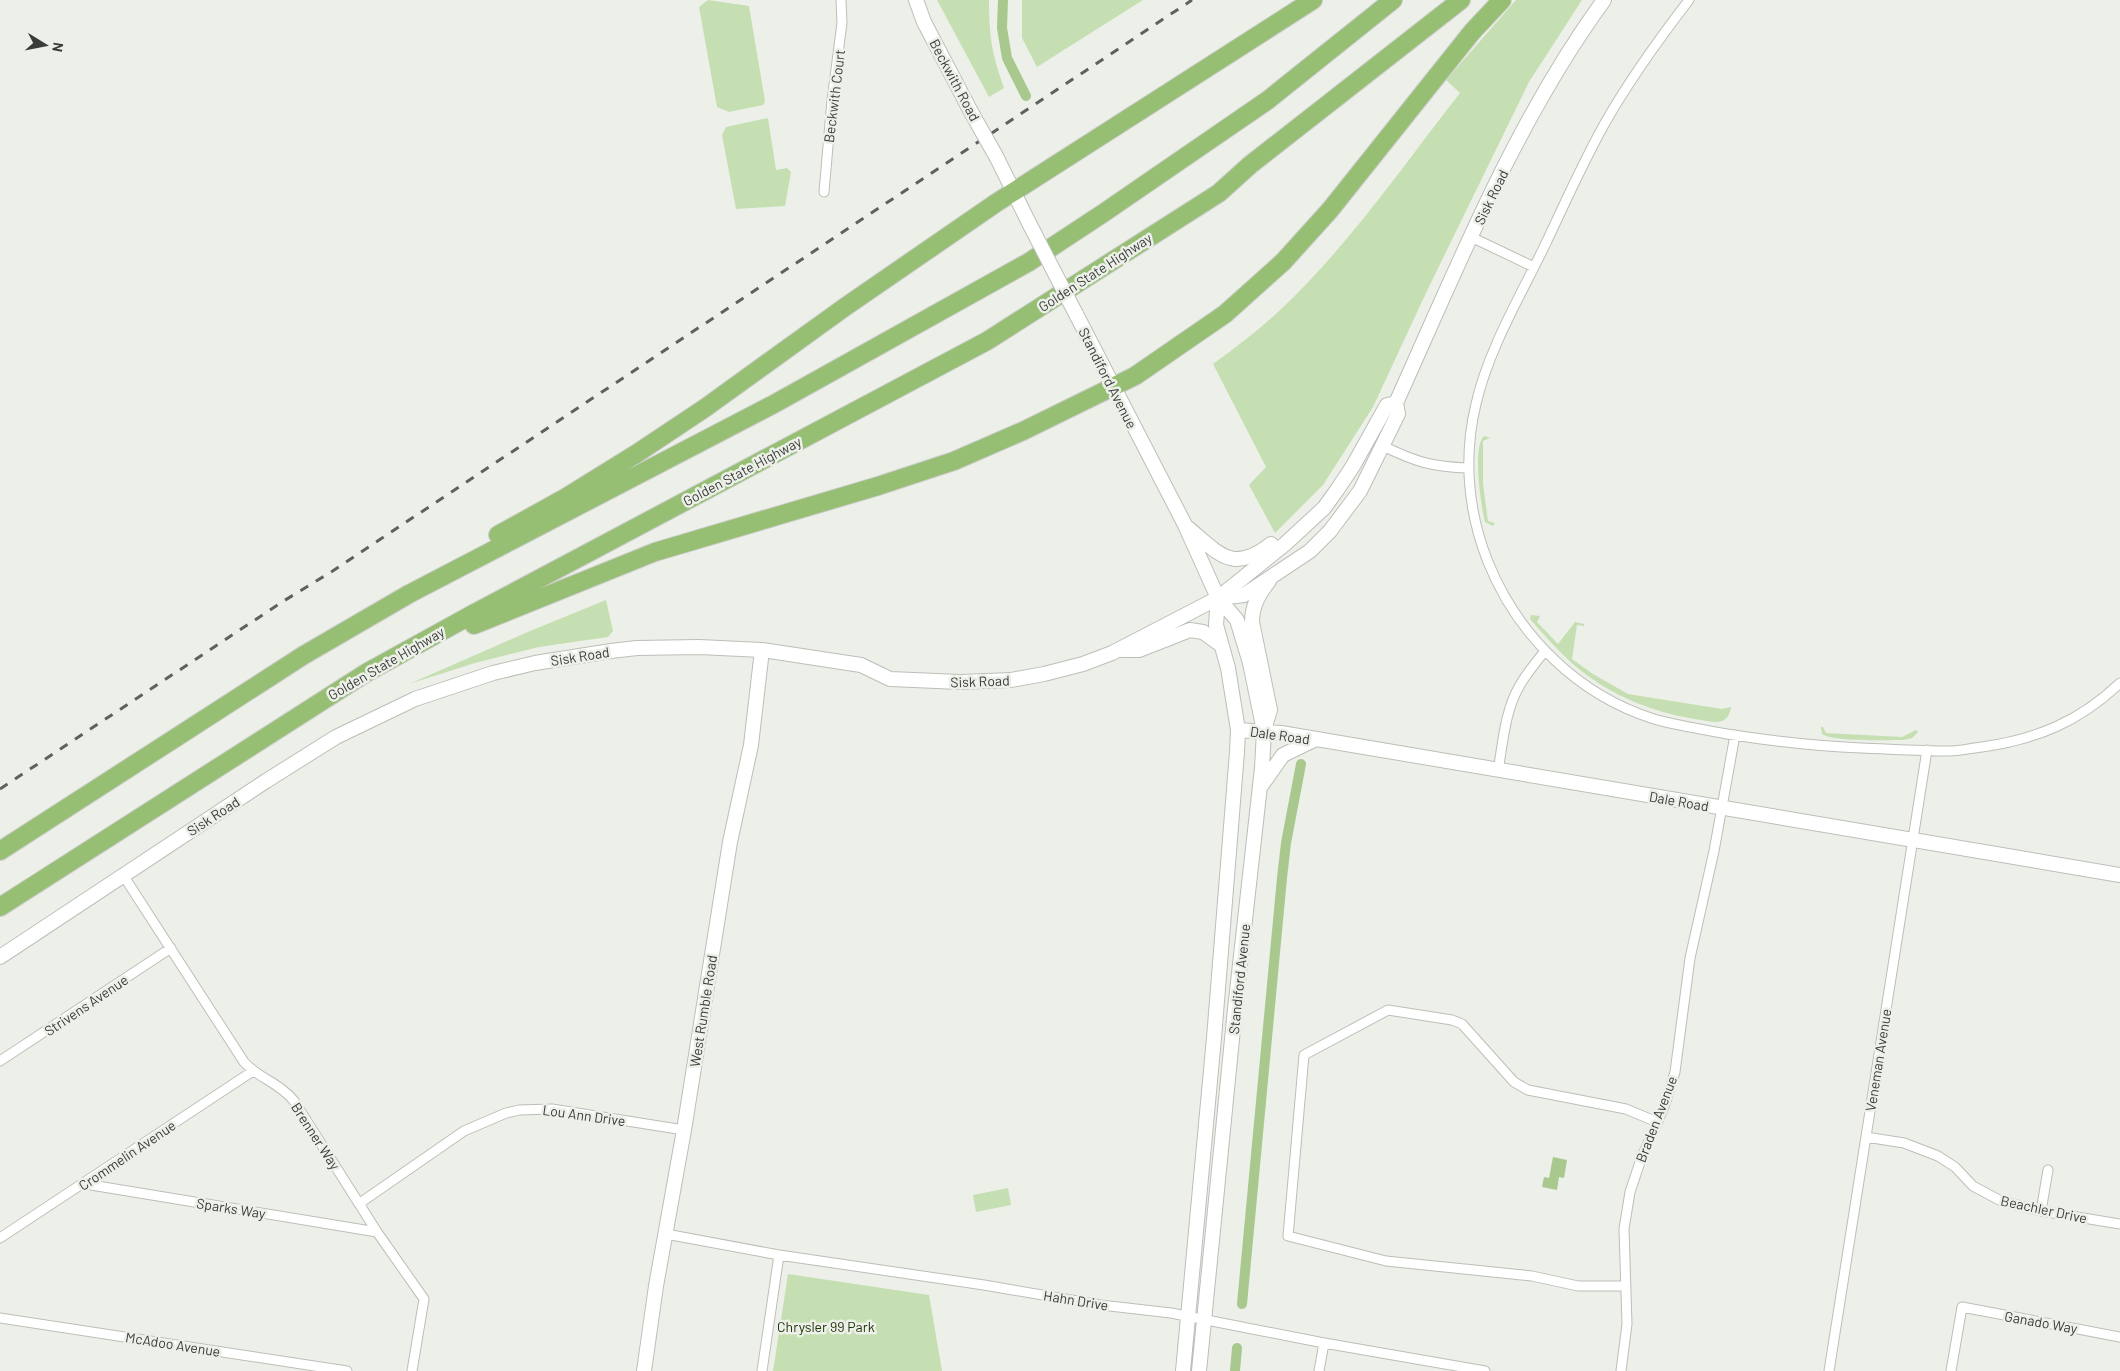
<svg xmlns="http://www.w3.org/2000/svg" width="2120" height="1371" font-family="Barlow,sans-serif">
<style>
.green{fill:#c6dfb2}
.water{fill:#a8c88d}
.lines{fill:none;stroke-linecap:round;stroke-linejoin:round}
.canal{stroke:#a8c88d;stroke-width:10}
.street-casing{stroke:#bbbfb8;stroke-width:11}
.secondary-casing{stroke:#bbbfb8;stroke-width:16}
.highway-casing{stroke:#ccc;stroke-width:20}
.street{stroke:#fff;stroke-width:9}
.secondary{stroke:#fff;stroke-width:14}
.highway{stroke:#97bf74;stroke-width:18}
.rail{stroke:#5e615d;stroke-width:3;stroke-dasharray:9 9;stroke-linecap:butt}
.secondary-bridge-casing{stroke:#bbbfb8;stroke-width:16;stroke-linecap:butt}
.secondary-bridge{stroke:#fff;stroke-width:14}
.labels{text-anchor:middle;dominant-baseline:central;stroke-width:5;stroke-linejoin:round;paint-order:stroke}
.street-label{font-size:14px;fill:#3a3c39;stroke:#ecf0e9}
.park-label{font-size:14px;fill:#1c3005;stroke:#ecf0e9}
</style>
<rect width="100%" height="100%" fill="#ecf0e9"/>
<path class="green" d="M708,0l41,6 16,95 -2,4 -34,7 -12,-5 -18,-100z
M937,0h52c0,37 3,54 15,88l-15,9z
M1022,0h121l-106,67 -15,-29z
M1516,0h66l-53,82 -104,213 -52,112 -50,78 -48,48 -26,-48 17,-18 -53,-103c22,-16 45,-33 65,-52 69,-64 124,-145 182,-219l-14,-13z
M768,118l8,52 11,-2 4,4 -6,34 -49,3 -14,-74 4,-8z
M1484,436l6,2 -7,3v43l5,37 7,2 -2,3 -8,-4c-4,-16 -13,-75 -1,-86z
M606,600l7,31 -5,6 -69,10 -64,16 -66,21 121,-53z
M1531,615l9,1 -3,6 21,22 17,-22 9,2v2l-7,-1 -5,34 21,15 35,20 94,15 9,-2c-1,5 -2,10 -7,13 -7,4 -16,1 -23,0 -42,-6 -83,-21 -117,-47 -20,-15 -37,-35 -54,-54z
M1821,727h2l3,6 76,4 14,-7 2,2 -6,6 -9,2c-16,0 -70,2 -81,-6z
M1008,1188l3,17 -35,7 -3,-17z
M788,1274l141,21 13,76h-169z"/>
<path class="water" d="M1553,1157l14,3 -3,18 -5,-1 -2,13 -15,-3 2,-10 5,1z"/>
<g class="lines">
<path class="canal" d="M1003,0l-1,28 5,30 19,38
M1242,1304l40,-426 4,-35 15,-79
M1235,1371l2,-23"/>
<g class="street-casing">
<path id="street" d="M1689,0c-30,39 -59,79 -84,123 -22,39 -40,80 -59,120 -24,50 -58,107 -70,161 -13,53 -8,108 12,158 30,74 90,133 166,157 24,7 49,10 73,15 44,7 89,12 134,14 29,1 59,3 88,3 11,0 22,-3 33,-4 55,-8 97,-25 138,-64
M824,192l8,-92 10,-77 -1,-23
M1471,237l63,30
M1383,446c33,16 49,21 86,22
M1498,771c5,-29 7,-61 22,-86 7,-12 16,-23 25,-34
M123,875l121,187c14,16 36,21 50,39l83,131 47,67 -12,72
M0,1061l171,-113
M1866,1137l38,6 34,13 17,11 18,19 28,15 40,10 79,13
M85,1184l292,48
M360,1203l104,-72 42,-18 13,-3 33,-1 132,21
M2041,1211l7,-41
M666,1234l113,21 205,30 117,20 70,8 153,30 161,28
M0,1238l253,-167
M1626,1286h-48l-46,-10 -146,-15 -98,-25 16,-181 84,-45 64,10 10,4 52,58 14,8 98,19 31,13
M0,1318l347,53
M762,1371l17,-116
M1319,1371l5,-28
M1621,1371l6,-47 -3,-95 6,-37 11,-33 23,-52 11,-35 15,-114 24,-107 21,-116
M1829,1371l98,-621
M1951,1371l11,-64 158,30"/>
</g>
<g class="secondary-casing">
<path id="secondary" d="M916,0l8,22 46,88
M997,158l32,65
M1076,314l109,211 33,73 19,22 13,43 14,68 -2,37 -27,241 -36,362
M1188,528c31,26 45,46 83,16
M1218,598l26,-3 66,-44 20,-20 30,-40 38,-77 -2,-11c62,-137 119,-281 208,-403
M1122,650h17l51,-20 13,2 18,13
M1238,730l43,3 839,142
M1264,730l6,-20 -18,-88c0,-17 7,-28 17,-41
M1261,786l22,-31 33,-16
M0,957l266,-176 70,-44 79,-38 78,-26 42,-10 76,-12 26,-3 62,-1 63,3 99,15 29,14 70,3 51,-2 33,-6 39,-10 29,-11 106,-55 67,-54 39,-36 13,-18 16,-24 34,-61 9,-2
M644,1371l12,-85 28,-156 46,-288 21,-97 11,-95
M1183,1371l31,-333 23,-286 1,-22 -10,-62 -12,-43 2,-27"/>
</g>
<g class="highway-casing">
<path id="highway" d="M498,535l67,-37 71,-44 69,-46 140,-101 151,-104 317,-203
M474,625l181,-73 223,-66 76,-25 69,-30 112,-55 90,-62 58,-52 47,-52 142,-178 30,-32
M0,851l304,-196 105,-61 365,-190 255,-142 73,-48 166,-114 125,-100
M0,907l366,-234 107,-59 514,-273 232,-148 31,-28 211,-165"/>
</g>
<use href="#street" class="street"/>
<use href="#secondary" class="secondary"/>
<use href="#highway" class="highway"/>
<path class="rail" d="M0,789l282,-187 49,-30 861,-572"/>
<g class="secondary-bridge-casing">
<path id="secondary-bridge" d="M970,110l27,48
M1029,223l47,91"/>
</g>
<use href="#secondary-bridge" class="secondary-bridge"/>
</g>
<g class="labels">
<g class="street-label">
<text transform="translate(955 80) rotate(62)">Beckwith Road</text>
<text transform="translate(834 96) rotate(-83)">Beckwith Court</text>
<text transform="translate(1491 197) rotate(-64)">Sisk Road</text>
<text transform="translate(1095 272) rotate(-33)">Golden State Highway</text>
<text transform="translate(1108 378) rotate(63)">Standiford Avenue</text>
<text transform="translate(742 471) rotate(-28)">Golden State Highway</text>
<text transform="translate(580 656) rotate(-9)">Sisk Road</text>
<text transform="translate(386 663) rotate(-30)">Golden State Highway</text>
<text transform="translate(980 681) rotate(-2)">Sisk Road</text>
<text transform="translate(1280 735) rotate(8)">Dale Road</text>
<text transform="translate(1679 801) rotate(10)">Dale Road</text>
<text transform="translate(213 816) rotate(-33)">Sisk Road</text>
<text transform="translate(1239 979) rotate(-84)">Standiford Avenue</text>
<text transform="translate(86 1005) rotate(-34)">Strivens Avenue</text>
<text transform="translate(703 1011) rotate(-81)">West Rumble Road</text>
<text transform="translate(1878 1060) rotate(-81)">Veneman Avenue</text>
<text transform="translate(584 1115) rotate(8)">Lou Ann Drive</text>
<text transform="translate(1656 1119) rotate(-69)">Braden Avenue</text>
<text transform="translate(316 1136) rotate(57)">Brenner Way</text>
<text transform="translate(127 1155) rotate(-34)">Crommelin Avenue</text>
<text transform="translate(231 1208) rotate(9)">Sparks Way</text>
<text transform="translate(2044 1209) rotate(12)">Beachler Drive</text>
<text transform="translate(1076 1300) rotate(9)">Hahn Drive</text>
<text transform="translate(2041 1322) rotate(10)">Ganado Way</text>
<text transform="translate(173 1344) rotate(9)">McAdoo Avenue</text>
</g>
<g class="park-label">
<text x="826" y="1326">Chrysler 99 Park</text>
</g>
</g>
<g transform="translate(45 45) rotate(100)" stroke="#ecf0e9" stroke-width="4" paint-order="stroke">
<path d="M0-4L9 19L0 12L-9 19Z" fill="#3a3c39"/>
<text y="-8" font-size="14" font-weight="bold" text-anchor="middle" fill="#3a3c39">N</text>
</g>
</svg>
